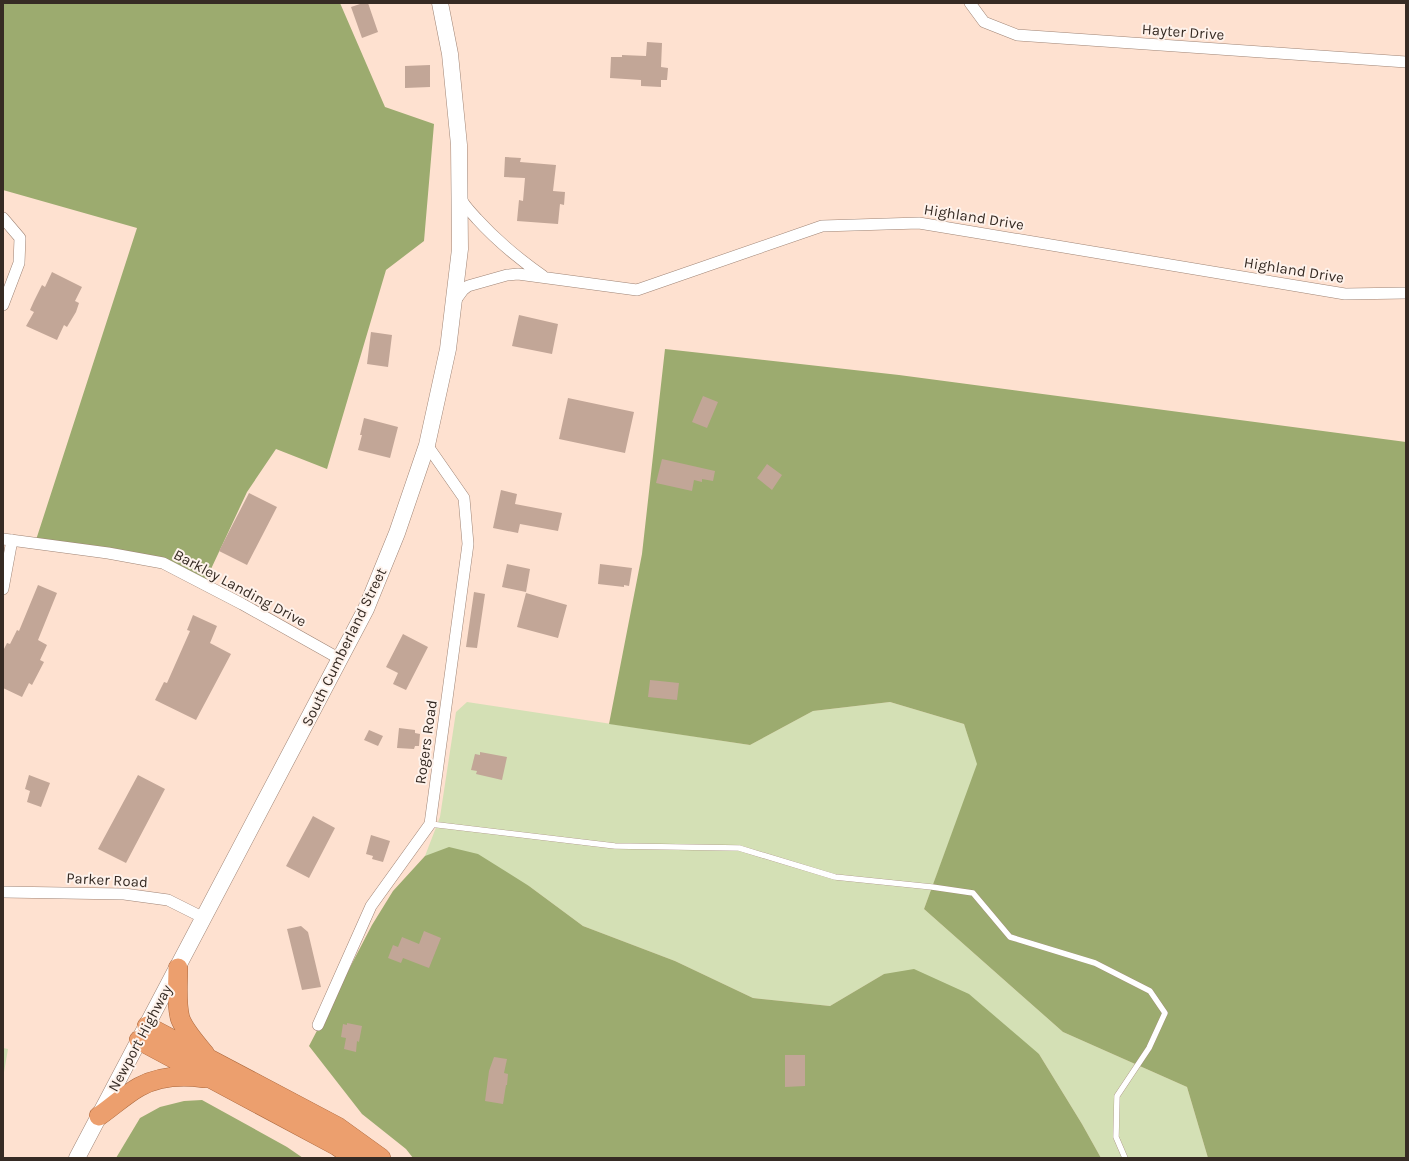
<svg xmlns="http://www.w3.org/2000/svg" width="1409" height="1161" font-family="Karla,sans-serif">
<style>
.green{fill:#d4e0b5}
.forest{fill:#9cab6f}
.building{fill:#c2a697}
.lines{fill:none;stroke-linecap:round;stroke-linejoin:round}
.service-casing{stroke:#9f8475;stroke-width:6}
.minor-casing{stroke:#9f8475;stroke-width:12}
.secondary-casing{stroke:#9f8475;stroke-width:17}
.trunk-casing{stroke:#aa673d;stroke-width:20}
.service{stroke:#fff;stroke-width:5.5}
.minor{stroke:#fff;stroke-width:11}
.secondary{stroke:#fff;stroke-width:16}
.trunk{stroke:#ec9f6e;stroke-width:19}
.labels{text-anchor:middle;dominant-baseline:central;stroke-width:4;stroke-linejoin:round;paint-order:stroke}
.street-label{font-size:15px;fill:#362b24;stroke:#fef2eb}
</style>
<rect width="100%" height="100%" fill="#fee1d0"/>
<path class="green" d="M467,702l283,43 63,-34 77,-9 74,22 14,40 -54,145 139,123 124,55 21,71h-107l-19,-34 -43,-70 -155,-80 -54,32 -77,-8 -78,-37 -92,-35 -54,-40 -104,-30 15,-39 16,-105z
M3,1048l5,1 -5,29z"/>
<path class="forest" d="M3,3h337l45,104 49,17 -10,117 -38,29 -59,199 -51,-20 -29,43 -43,92 -41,-21 -128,-20 102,-315 -134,-38z
M665,349l234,26 507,67v716h-198l-21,-71 -124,-55 -139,-123 53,-145 -13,-40 -74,-22 -77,9 -63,34 -141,-21 33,-170z
M449,847l29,7 51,32 54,40 92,35 78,37 77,8 54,-32 30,-5 55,25 70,60 43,70 19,34h-688l-7,-9 -44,-35 -53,-68 63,-121 21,-34 32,-35z
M202,1100l85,47 16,11h-187l24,-40 20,-11 24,-6z"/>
<path class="building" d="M363,3h5l10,29 -16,6 -11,-31z
M647,42l15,1 -1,24 7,1 -1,12h-6v7l-20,-1v-6l-31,-2 1,-21h11v-2l24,1z
M430,65v22l-25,1v-22z
M505,157l16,1 -1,4 36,3 -3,26 12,1 -1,13 -4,-1 -2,20 -41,-3 2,-21 4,1 2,-23 -21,-1z
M52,272l30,15 -7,14 4,2 -3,9 -9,15 -3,-2 -7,15 -31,-14 8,-14 -4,-2 4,-9 8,-16 3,2z
M519,315l39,9 -6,30 -40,-8z
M371,332l21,3 -4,32 -21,-3z
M703,396l15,6 -11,26 -15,-6z
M568,398l66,14 -9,41 -66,-14z
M364,418l34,9 -8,31 -32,-8 4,-15h-2z
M662,459l53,12 -2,10 -11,-2v3l-8,-2 -2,11 -36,-8z
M767,464l15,11 -10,15 -15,-12z
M501,490l16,4 -2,10 47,9 -4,18 -38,-7 -2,9 -25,-5z
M249,493l28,14 -30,58 -28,-14z
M507,564l23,5 -4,23 -24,-5z
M600,564l32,4 -3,18 -5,-1v2l-26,-3z
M38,585l19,8 -19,47 9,5 -7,15 4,2 -12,23 -3,-2 -7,14 -19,-9v-37l4,-8 3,1 7,-14 2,1z
M474,592l11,2 -8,54 -11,-1z
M526,593l41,12 -9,33 -41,-11z
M193,615l24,11 -7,17 21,11 -35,66 -41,-20 9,-18 3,1 23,-52 -3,-1z
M403,634l25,13 -22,43 -13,-6 5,-11 -12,-6z
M650,680l29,3 -2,17 -29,-3z
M399,728l16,2v3l5,1 -1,12h-4l-1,3 -17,-1z
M369,730l14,6 -5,10 -14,-6z
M480,752l27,5 -5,23 -26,-6 1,-3 -6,-1 4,-16 5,1z
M29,775l21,8 -9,24 -14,-5 3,-11 -5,-2z
M138,775l27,14 -39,74 -28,-14z
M313,816l22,12 -26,50 -23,-12z
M371,835l19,6 -7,21 -11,-3 1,-3 -7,-2z
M301,926l7,6 13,55 -19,3 -15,-61z
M424,931l17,7 -12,30 -26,-10 -2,5 -13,-5 5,-13 5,2 4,-10 17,7z
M347,1023l15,3 -3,16 -2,-1 -1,11 -12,-3 2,-11 -5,-1 2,-13 4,1z
M785,1055h20v31l-20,1z
M494,1057l13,2 -3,14 4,1 -1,11h-1l-3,19 -18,-3 4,-30z"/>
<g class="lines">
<g class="service-casing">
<path id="service" d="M430,824l185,22 124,2 96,29 97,10 41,6 37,44 85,26 55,28 15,22 -16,35 -32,48 -1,41 9,21"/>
</g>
<g class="minor-casing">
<path id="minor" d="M970,3l14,19 33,13 389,27
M460,197c4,9 11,15 17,22 20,22 42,40 66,57
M3,218l17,20 -1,25 -16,42
M455,301l8,-11 5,-4 39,-11 11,-1 119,16 185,-64 97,-3 426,71 61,-1
M3,539l105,14 55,10 79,41 98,55
M3,589l9,-49
M3,892l121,2 44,6 36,18
M318,1025l53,-119 59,-82 38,-280 -4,-46 -37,-53"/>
</g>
<g class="secondary-casing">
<path id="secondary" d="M77,1158l289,-549 31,-76 30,-88 21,-96 12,-100 -1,-104 -9,-91 -10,-51"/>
</g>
<g class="trunk-casing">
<path id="trunk" d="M178,968c0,16 -2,34 2,50 4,12 17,26 25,36
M147,1026l191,101 43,31
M139,1040l198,106 17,12
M99,1116c13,-9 26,-21 40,-29 20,-11 43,-12 65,-9"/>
</g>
<use href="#service" class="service"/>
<use href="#minor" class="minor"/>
<use href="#secondary" class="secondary"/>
<use href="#trunk" class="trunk"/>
</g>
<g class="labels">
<g class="street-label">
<text transform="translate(1183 32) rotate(4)">Hayter Drive</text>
<text transform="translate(974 217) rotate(9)">Highland Drive</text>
<text transform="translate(1294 270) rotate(9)">Highland Drive</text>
<text transform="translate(240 588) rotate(28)">Barkley Landing Drive</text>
<text transform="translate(344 647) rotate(-64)">South Cumberland Street</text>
<text transform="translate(426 742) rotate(-82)">Rogers Road</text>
<text transform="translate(107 880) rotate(3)">Parker Road</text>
<text transform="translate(140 1038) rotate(-62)">Newport Highway</text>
</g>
</g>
<rect width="1409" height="1161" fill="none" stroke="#362b24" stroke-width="8"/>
</svg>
